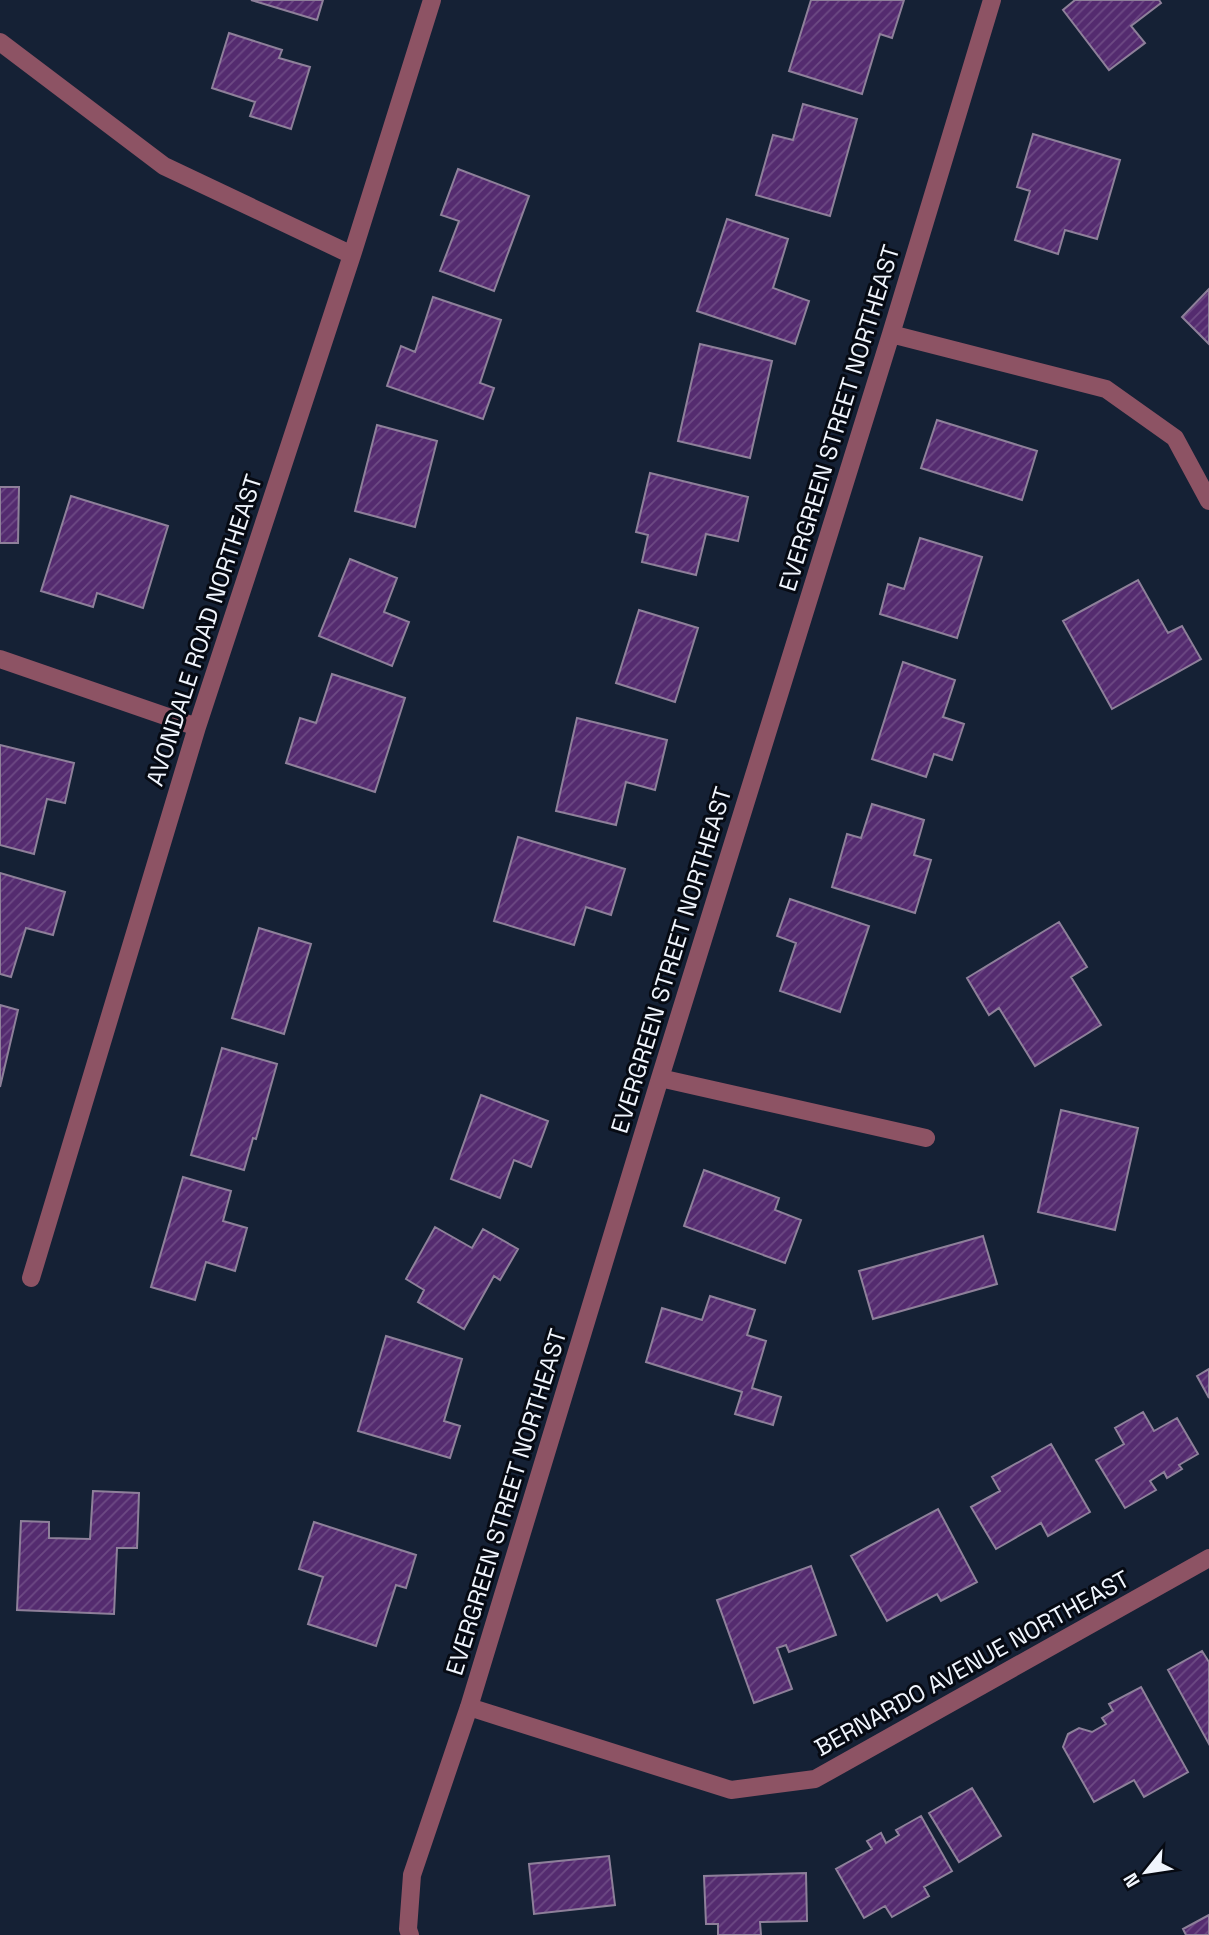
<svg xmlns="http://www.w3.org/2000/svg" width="1209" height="1935" font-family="'Space Grotesk',sans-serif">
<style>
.building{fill:url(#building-hatch);stroke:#8e809a;stroke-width:2}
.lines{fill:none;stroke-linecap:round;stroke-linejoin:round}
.street{stroke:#8d5364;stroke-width:18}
.labels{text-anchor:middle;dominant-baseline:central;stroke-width:6;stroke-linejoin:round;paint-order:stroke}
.street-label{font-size:24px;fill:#f0f5fd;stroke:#060a13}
</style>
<defs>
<pattern id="building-hatch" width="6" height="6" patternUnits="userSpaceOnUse" patternTransform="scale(1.75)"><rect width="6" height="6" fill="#542b6f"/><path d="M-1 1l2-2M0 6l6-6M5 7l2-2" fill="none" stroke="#6d4a84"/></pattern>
</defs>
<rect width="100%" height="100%" fill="#152135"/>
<path class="building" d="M251,0h72l-6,20z
M811,0h93l-12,38 -12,-4 -18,60 -73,-23z
M1075,0h84l2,3 -30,23 14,17 -36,27 -46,-60z
M229,33l53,17 -3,8 31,9 -19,62 -41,-13 5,-14 -43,-14z
M803,104l54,15 -27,97 -74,-21 17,-60 20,5z
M1033,134l87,26 -23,79 -32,-9 -7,24 -43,-14 15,-49 -13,-4z
M458,169l71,27 -35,95 -54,-20 19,-50 -18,-6z
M727,219l61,20 -15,49 36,13 -14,43 -98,-33z
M1209,289v55l-27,-27z
M433,297l68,23 -21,63 14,5 -11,31 -96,-33 14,-40 14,6z
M700,344l72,17 -22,97 -72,-17z
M937,420l100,31 -15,49 -101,-32z
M377,425l60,16 -22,86 -60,-16z
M650,473l98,24 -10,44 -32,-7 -10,41 -54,-13 6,-27 -12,-3z
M0,487h19l-1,56h-18z
M71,496l97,30 -25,82 -46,-15 -4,14 -52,-16z
M920,538l62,19 -25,81 -77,-24 8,-30 16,5z
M350,559l47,19 -13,34 25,10 -17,44 -73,-30z
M1138,580l30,53 14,-7 19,33 -89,50 -49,-88z
M639,610l59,18 -23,74 -59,-19z
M903,662l52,18 -12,37 21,7 -12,36 -18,-6 -8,23 -54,-18z
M332,674l73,24 -30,94 -89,-29 14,-45 16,5z
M577,718l90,22 -12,50 -29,-8 -10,43 -60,-14z
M0,745l74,18 -9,40 -18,-4 -13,55 -34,-9z
M872,804l52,16 -10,35 17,5 -16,53 -83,-26 15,-53 14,4z
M518,837l107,32 -14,46 -25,-8 -12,38 -80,-24z
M0,873l65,19 -12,43 -27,-7 -15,49 -11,-3z
M790,899l79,27 -29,86 -60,-21 16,-48 -19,-7z
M1059,922l28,45 -16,10 30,48 -66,41 -36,-58 -10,7 -22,-37z
M259,928l52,16 -27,90 -52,-16z
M0,1005l18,5 -18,77z
M222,1048l55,16 -21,75 -3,-1 -9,32 -53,-15z
M481,1095l67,26 -17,46 -17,-7 -14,38 -49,-19z
M1061,1110l77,18 -23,102 -77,-18z
M704,1170l75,28 -4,12 26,10 -16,43 -101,-37z
M183,1177l48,14 -8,30 24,7 -12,43 -29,-9 -11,38 -44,-13z
M435,1227l37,21 11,-19 35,20 -18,31 -6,-4 -30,53 -46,-27 6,-12 -18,-11z
M983,1236l14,48 -124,35 -14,-48z
M710,1296l45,14 -8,25 19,6 -14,47 29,9 -8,28 -38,-11 7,-22 -96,-30 16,-54 40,12z
M386,1336l76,23 -18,62 16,5 -10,32 -92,-27z
M1209,1369v29l-12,-22z
M1143,1412l11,19 23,-13 21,36 -19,11 3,4 -15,9 -3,-6 -14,9 6,9 -31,18 -29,-48 28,-16 -9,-16z
M1051,1444l39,68 -42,24 -7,-13 -45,26 -25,-42 29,-16 -8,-14z
M93,1491l46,2 -2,55h-20l-3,66 -97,-4 4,-89 28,1v16l41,1z
M938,1509l39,73 -36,19 -4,-7 -50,27 -36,-65z
M314,1522l102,33 -10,33 -10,-3 -20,61 -68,-22 15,-47 -24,-8z
M811,1566l25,69 -47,17 -3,-7 -9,3 15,41 -38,14 -37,-103z
M1202,1651l7,11v82l-41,-74z
M1141,1687l47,85 -44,25 -10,-17 -40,22 -31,-55 5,-13 11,-6 13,4 14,-8 -4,-6 11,-7 -4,-7z
M972,1788l29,48 -42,26 -30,-49z
M921,1816l31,55 -28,16 5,9 -37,21 -7,-11 -21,12 -28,-49 36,-20 -5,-8 14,-8 5,10 13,-8 -3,-5z
M609,1856l6,49 -81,9 -5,-50z
M806,1873l1,48 -47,1 1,13h-43v-11h-12l-2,-48z
M1209,1915v20h-23l-3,-6z"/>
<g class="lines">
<path class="street" d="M0,42l164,124 188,89
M891,334l215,55 69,49 34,63
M0,659l197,68
M660,1078l266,60
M31,1278l166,-551 155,-472 80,-255
M469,1707l262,83 84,-11 394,-221
M410,1935l-2,-6 4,-54 57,-168 191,-629 231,-744 101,-334"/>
</g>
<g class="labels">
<g class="street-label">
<text transform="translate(839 418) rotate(-73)">EVERGREEN STREET NORTHEAST</text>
<text transform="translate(204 630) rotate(-72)">AVONDALE ROAD NORTHEAST</text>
<text transform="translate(671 960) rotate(-73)">EVERGREEN STREET NORTHEAST</text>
<text transform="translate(506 1502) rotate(-73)">EVERGREEN STREET NORTHEAST</text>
<text transform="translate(972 1663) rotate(-29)">BERNARDO AVENUE NORTHEAST</text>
</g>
</g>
<g transform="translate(1146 1872) rotate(240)" stroke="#060a13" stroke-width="5" paint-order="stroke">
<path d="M0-5L12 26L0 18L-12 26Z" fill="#f0f5fd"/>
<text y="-10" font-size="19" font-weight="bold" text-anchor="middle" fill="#f0f5fd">N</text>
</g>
</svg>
